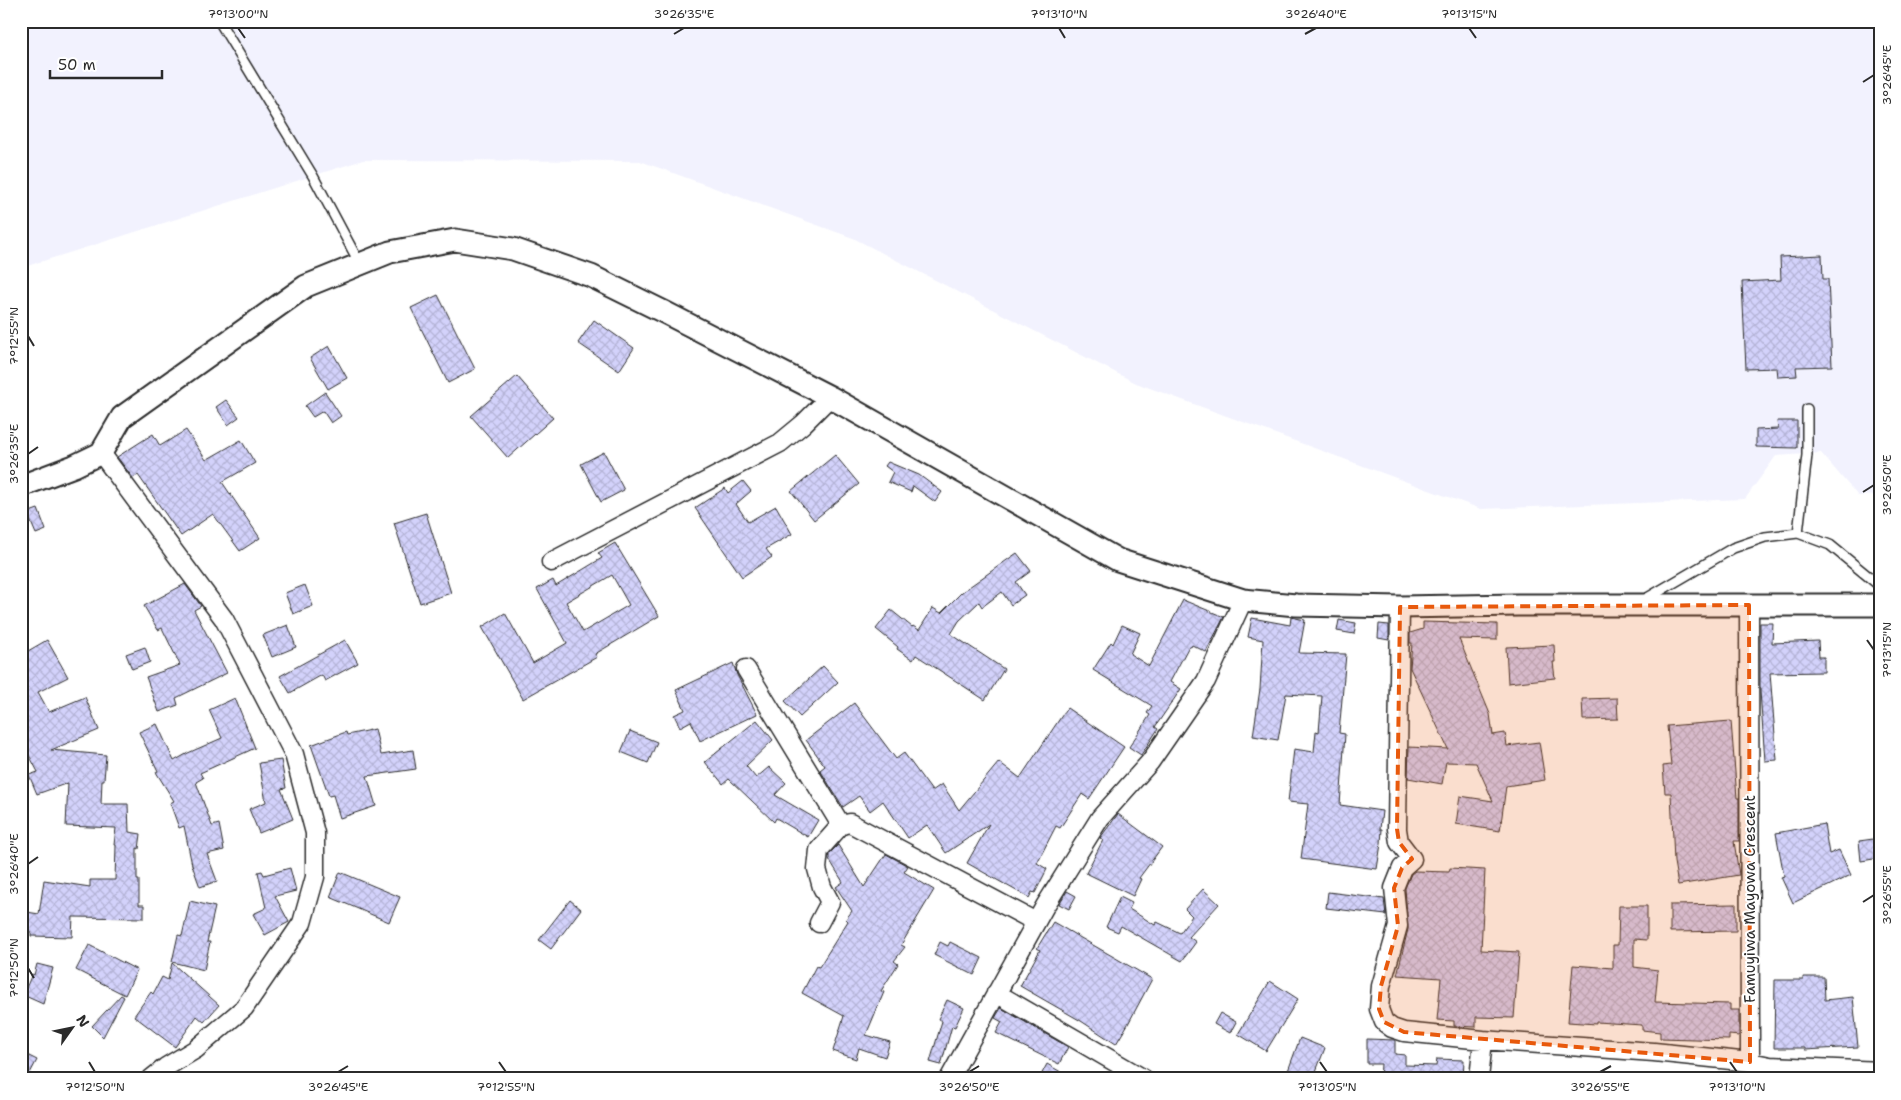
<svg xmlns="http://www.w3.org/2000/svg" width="1901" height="1100" font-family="'Shantell Sans',sans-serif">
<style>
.built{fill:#f2f2fe}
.building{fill:url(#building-cross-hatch);stroke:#2b2b2b;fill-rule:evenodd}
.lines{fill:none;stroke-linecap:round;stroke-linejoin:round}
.service-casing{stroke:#2b2b2b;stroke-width:12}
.minor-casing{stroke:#2b2b2b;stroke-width:21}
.tertiary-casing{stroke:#2b2b2b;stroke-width:25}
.service{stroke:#fff;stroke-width:9}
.minor{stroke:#fff;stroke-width:18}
.tertiary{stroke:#fff;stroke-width:21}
.marked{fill:#e8590c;fill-opacity:0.2;stroke:#e8590c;stroke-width:4;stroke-dasharray:10 6;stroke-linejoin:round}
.ticks{fill:none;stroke:#2b2b2b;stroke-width:2}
.labels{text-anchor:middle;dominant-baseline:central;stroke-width:4;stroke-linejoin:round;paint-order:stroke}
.street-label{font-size:15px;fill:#2b2b2b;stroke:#fff}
.neatline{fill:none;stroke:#2b2b2b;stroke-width:2}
.ticks-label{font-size:12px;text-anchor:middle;fill:#2b2b2b}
</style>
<defs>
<pattern id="building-cross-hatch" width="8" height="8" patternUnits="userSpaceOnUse" patternTransform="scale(1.25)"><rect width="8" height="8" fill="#d3d2fb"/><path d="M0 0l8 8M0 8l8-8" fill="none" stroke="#b5b4d7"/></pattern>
</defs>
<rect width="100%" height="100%" fill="#fff"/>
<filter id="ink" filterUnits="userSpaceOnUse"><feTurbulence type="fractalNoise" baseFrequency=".02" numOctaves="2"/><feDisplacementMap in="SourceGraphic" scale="10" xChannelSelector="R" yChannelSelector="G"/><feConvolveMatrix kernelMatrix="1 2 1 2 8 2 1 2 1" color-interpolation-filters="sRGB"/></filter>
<g filter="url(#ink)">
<path class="built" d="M21,21h1859v474l-22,1 -37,-43 -45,3 -31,43 -264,10 -345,-126 -283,-145 -213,-77 -277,-1 -342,108z"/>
<path class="building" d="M1822,255l1,24h5l4,87 -36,1 1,9 -19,1 -1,-9 -31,1 -4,-87 39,-2 -1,-23z
M438,295l37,74 -27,14 -37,-75z
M594,320l40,28 -15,23 -41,-28z
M329,346l18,32 -19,11 -18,-31z
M517,376l36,42 -45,40 -37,-42z
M325,392l16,24 -10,7 -8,-12 -10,6 -8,-11z
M226,400l13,17 -11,8 -12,-18z
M1777,421h20v27l-41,-1v-17l22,-1z
M186,430l20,30 35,-20 14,23 -33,19 38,56 -20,13 -27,-37 -32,22 -43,-61 -5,3 -16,-21 36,-23 7,12z
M604,452l20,38 -23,12 -20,-38z
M835,455l24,29 -45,36 -23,-29z
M888,462l31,13 23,17 -7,10 -22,-16 -2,6 -23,-10 5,-10 -8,-6z
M743,481l8,10 -15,13 12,18 28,-16 16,28 -26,15 6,8 -30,20 -47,-69 30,-20 3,5z
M38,509l8,21 -10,4 -9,-21z
M426,513l25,80 -31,10 -26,-80z
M615,543l44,73 -64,38 2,3 -74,42 -41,-72 23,-14 28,50 34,-20 -30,-54 16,-9 3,6 46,-28 -4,-5zM612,575l17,30 -46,27 -17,-30z
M1017,553l14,18 -15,11 9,13 -14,10 -9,-13 -20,15 -3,-5 -20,19 -8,13 53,35 -19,31 -69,-45 -3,5 -16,-11 1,-2 -22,-18 15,-19 21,17 1,-1 6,4 14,-22 8,5 21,-21z
M185,584l16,22 -7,4 33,63 -51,25 2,7 -19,7 -13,-35 34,-12 -18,-37 -4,2 -14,-24z
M305,585l8,21 -20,8 -8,-21z
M1183,600l41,17 -18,35 -14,-7 -1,2 -2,-1 -19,36 11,7 -26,38 3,2 -17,26 -12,-8 21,-32 -3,-2 5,-7 -59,-36 18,-28 2,2 9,-19 18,8 -10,21 19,12z
M1291,617l14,3 -6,33 47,1 -7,79 6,1 -5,71 42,6 -2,18h2l-1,15 -4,25 -76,-10 7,-55 -20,-2 6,-53 20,3 2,-21 3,1 3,-36 -36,-2 -8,46 -25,-4 7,-47 3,-49 -15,-3 4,-19 38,7z
M1339,620l17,3 -2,11 -17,-3z
M1423,622l74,2v16l-38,-1 31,75 3,21 12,-2 2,13 32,-4 6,38 -39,6 -6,45 -44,-7 4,-28 33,5 -17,-38 -30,-1 -4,22 -34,-6 1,-31 39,2 -38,-81 2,-25h-2v-10l13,-4z
M1760,623h13l-1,20 46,-2 1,16h5v15l-54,1 7,87 -12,1 -5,-70z
M1379,624l10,1v15l-11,-2z
M288,625l8,22 -24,10 -9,-22z
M47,640l21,37 -30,15 11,20 36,-15 14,33 -48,20 55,5 -2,25h-2l-1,24h27l1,28 12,2 -2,15 -2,-1v32h2v25h5v13l-71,-1 -1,20 -41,-1v-4l-10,-1v-20l18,3 5,-34 46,7v-7h25l1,-35h-2l2,-17 -50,-2 2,-43 -31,11 -8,-19 9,-3 -17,-32v-85z
M345,640l13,23 -33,18 -3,-6 -32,18 -10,-17z
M1554,645l1,17h-2l2,16 -47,5 -2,-36z
M145,647l5,15 -18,7 -6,-15z
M733,663l4,12 20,39 -57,27 -9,-20 -11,6 -6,-12 11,-5 -9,-20z
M823,666l15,16 -38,35 -15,-16z
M235,698l20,50 -55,25 3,5 -7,4 16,44 7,-2 5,26 -17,4 10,27 -17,6 -8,-22 -8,-39 -5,2 -9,-25 4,-2 -18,-29 2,-1 -19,-39 18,-8 17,37 14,-8 34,-15 -13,-28z
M1617,698l1,21 -35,1 -1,-21z
M854,703l42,56 8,-6 28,38 10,-7 17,26 40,-48 21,16 47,-70 57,39 -35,52 -7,-5 -22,34 -4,-2 -19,37 10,6 -12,24 -3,-1 -3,6 -62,-35 22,-39 -43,29 -19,-28 -19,13 -25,-37 -13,10 -11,-15 -16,11 -23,-37 5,-4 -19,-26z
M757,720l16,20 -27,26 10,12 13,-11 17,16 -11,12 43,25 -10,17 -32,-19 -2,4 -45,-43 -6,5 -18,-22z
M1731,721l6,77h2v43h-5l5,34 -61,10 -4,-23 -3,-69h-6l-2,-27 8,-1 -4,-39z
M375,729l6,26 32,-5 3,19 -49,7 9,30 -36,12 -7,-23 -4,1 -18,-51 35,-13 1,3z
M630,731l27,11 -9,21 -27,-11z
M281,760l5,28 -5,1 12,30 -34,14 -10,-24 17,-7 -7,-39z
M1118,814l44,33 -23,31 2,1 -8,17 -47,-23 17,-33 -3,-2z
M1824,824l5,30 10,-4 12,25 -58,28 -12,-26 3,-1 -8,-43z
M1880,838v20l-19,3 -2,-20z
M838,845l26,42 22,-33 22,12 -4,6 30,18 -33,55 4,2 -11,14 4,3 -17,27 3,1 -18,43 24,7 -5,15 -26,-9 -3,11 -23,-8 11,-35 -42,-23 14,-27 3,1 29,-46 -2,-2 6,-8 -16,-24 7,-5 -14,-23v-5z
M290,868l6,23 -21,5 14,26 -24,13 -12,-21 13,-6 -8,-36 4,-1 2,4z
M1450,868l35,2 -4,80 38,2 -5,66 -38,-1v10l-22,-1v-5l-17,-1 4,-42 -44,-3 11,-46 -3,-41 6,-14 4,-3 34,1z
M340,872l60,25 -11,25 -59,-25z
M1203,889l16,15 -30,33 7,5 -14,19 -61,-35 -3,6 -12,-5 14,-30 12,6 -3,6 26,16 2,-3 23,11 12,-17 -7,-7z
M1067,891l9,5 -7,13 -10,-5z
M1328,892l56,7 2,16 -60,-7z
M570,900l11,9 -30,40 -12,-9z
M190,901l25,6 -8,35h3l-6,28 -32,-8 6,-27 4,1z
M1736,904v27l-66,1v-27z
M1619,906h28v34l-13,-1v28l24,3 -3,32 75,2v6h9v26l-10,-1v5l-69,-2v-6l-18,-2v-5l-46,-3v2l-28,-2 5,-57 40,3v-23h5z
M1053,922l99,57 -24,45 -12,20 -35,-23 -61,-35 20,-36 -3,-2z
M940,942l8,4 2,-4 32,16 -8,17 -40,-20z
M89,945l48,25 -12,25 -49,-25z
M172,963l47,42 -15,17 -7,-6 -22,31 -41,-31 17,-24 2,2 9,-17 6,3z
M37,964l16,4 -10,36 -20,-9 9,-21 2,1z
M1803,977h21l1,23 28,-3 5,50 -53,3v-2h-31l1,-68h28z
M1270,981l28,18 -32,52 -28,-17z
M121,995l3,2 -21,40 -11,-11z
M947,1000l17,8 -9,19 -3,-1 -11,39 -11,-3 12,-41 -4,-2z
M1001,1008l67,39 -9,17 -63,-31 6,-11 -7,-4z
M1220,1013l16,9 -6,11 -16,-9z
M1300,1038l25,10 -12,31h-28z
M1367,1039l28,1v14l10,1v10l31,1 1,-7 27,1 -1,19h-83l1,-15h-14z
M21,1052l16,8 -10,19h-6z
M1047,1064l26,15h-34z"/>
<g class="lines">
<g class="service-casing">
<path id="service" d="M219,21l94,155 47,88
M1798,533l9,-78v-46
M1644,600l89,-52 32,-11 33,-4 32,12 50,41"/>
</g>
<g class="minor-casing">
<path id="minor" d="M101,453l123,166 70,135 21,79v44l-13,46 -58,85 -48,41 -30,18 -15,12
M551,562l229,-119 23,-19 27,-27
M1749,605l1,457 20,4 110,5
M1400,607l-3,222 2,13 13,17 -10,9 -8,20 4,38 -17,60 -2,23 5,13 8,6 12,4 79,8 171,12 96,10
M746,669l95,156
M819,923l11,-21 -8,-15 -5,-18 2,-19 22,-25 9,-2 186,99
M996,993l148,86
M949,1079l96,-173 55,-88 50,-56 56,-81 37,-81
M1479,1079l4,-39"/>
</g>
<g class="tertiary-casing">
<path id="tertiary" d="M21,486l53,-20 27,-13 21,-36 184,-131 84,-34 65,-12 58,9 78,27 73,36 166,85 288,163 125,40 53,5 104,2 118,-2h362"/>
</g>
<use href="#service" class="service"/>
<use href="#minor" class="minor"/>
<use href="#tertiary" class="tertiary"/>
</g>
</g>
<path class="marked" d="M1749,605l1,457 -346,-30 -20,-10 -5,-13 2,-23 17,-60 -4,-38 8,-20 10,-9 -13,-17 -2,-13 3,-222z"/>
<path class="ticks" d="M238,28l7,10M1059,28l6,10M1469,28l7,10M674,34l10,-6M1305,34l11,-6M1863,82l11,-7M28,336l6,10M28,454l10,-7M1863,492l11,-7M1867,640l7,10M28,864l10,-7M1863,902l11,-7M28,968l6,10M89,1062l6,10M499,1062l7,10M1320,1062l7,10M1730,1062l7,10M338,1072l10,-6M969,1072l10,-6M1600,1072l11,-6"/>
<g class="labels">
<g class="street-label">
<text transform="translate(1750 899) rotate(-90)">Famuyiwa Mayowa Crescent</text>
</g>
</g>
<rect width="1901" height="1100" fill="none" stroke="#fff" stroke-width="55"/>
<g transform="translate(72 1028) rotate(57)" stroke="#ffffff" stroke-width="4" paint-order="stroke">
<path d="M0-4L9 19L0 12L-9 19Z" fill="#2b2b2b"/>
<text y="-8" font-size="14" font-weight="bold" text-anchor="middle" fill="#2b2b2b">N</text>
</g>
<path d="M50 70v8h112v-8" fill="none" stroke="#2b2b2b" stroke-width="2.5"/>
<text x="58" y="70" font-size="15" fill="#2b2b2b" stroke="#ffffff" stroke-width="4" paint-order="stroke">50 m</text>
<rect x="28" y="28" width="1846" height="1044" class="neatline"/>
<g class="ticks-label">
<text x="238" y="18">7°13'00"N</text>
<text x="684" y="18">3°26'35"E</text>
<text x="1059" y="18">7°13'10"N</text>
<text x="1316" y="18">3°26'40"E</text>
<text x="1469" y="18">7°13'15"N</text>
<text transform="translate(1887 75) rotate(-90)" y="4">3°26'45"E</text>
<text transform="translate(14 336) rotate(-90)" y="4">7°12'55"N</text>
<text transform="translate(14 454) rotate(-90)" y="4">3°26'35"E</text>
<text transform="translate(1887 485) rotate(-90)" y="4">3°26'50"E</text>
<text transform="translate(1887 650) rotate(-90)" y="4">7°13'15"N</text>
<text transform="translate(14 864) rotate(-90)" y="4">3°26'40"E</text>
<text transform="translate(1887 895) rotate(-90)" y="4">3°26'55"E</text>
<text transform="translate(14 968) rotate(-90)" y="4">7°12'50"N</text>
<text x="95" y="1091">7°12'50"N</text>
<text x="338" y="1091">3°26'45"E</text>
<text x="506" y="1091">7°12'55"N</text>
<text x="969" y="1091">3°26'50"E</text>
<text x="1327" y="1091">7°13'05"N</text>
<text x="1600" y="1091">3°26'55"E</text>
<text x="1737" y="1091">7°13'10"N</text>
</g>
</svg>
